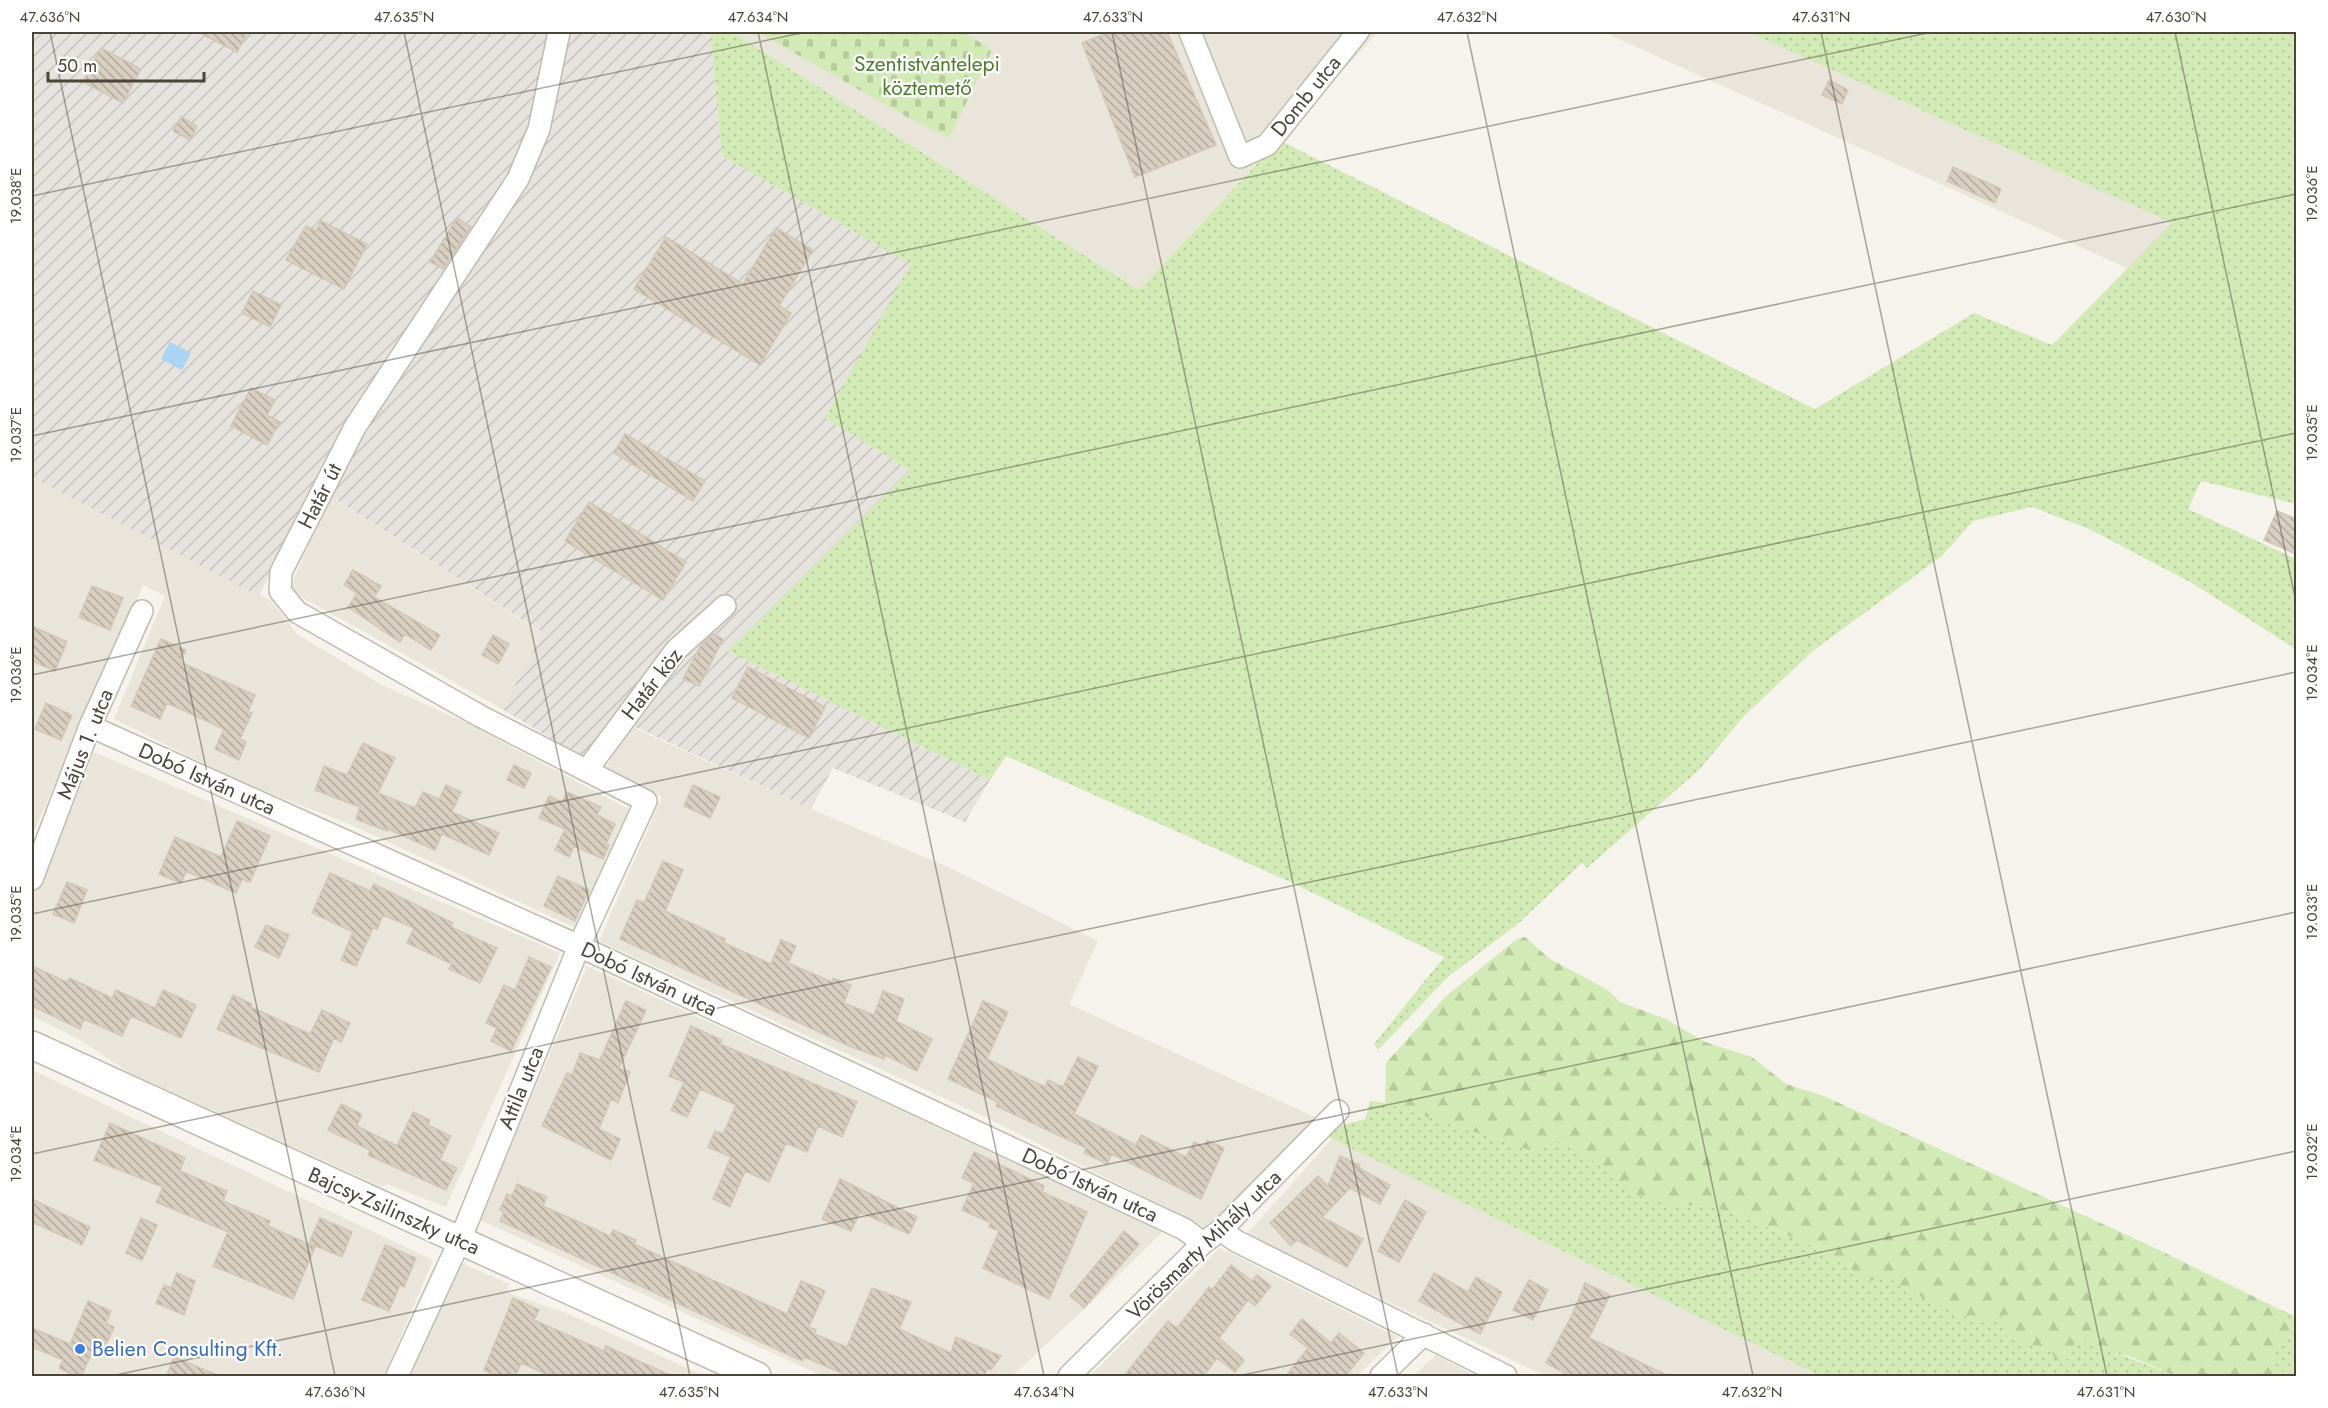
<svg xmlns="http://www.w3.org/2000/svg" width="2328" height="1408" font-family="Jost,sans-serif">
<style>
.residential{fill:#eae5da}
.industrial{fill:url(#industrial-furrows)}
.grass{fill:url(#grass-dots)}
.forest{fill:url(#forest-firs)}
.cemetery{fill:url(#cemetery-stones)}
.water{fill:#a9d4f2}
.building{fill:url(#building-back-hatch);stroke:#d3c7b4;stroke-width:1.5}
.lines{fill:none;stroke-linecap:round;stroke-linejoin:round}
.minor-casing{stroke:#c2bbae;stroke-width:24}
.tertiary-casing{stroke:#c2bbae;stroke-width:30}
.minor{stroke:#fff;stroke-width:21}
.tertiary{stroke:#fff;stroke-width:27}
.ticks{fill:none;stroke:#4b4439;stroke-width:1.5;stroke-opacity:0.45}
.shop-dot{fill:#3f7fe0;stroke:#fff;stroke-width:2}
.labels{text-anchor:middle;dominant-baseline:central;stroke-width:4.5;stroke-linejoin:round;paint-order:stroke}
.park-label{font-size:21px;fill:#4a7f2a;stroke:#fff}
.street-label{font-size:21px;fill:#4b4439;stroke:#fff}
.shop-label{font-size:21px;fill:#366cbe;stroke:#fff;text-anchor:start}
.neatline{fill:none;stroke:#4b4439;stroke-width:2}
.ticks-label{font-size:15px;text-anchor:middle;fill:#4b4439}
</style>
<defs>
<pattern id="industrial-furrows" width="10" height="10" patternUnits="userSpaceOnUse" patternTransform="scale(1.5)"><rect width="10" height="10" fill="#e6e2dd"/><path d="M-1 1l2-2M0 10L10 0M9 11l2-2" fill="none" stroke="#c7c3be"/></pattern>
<pattern id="grass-dots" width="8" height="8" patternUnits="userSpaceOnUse" patternTransform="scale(1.5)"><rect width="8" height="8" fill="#d2eab5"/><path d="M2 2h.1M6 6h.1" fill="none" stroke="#b6ca9c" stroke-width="1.8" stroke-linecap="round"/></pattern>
<pattern id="forest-firs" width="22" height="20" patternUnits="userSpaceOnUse" patternTransform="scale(1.5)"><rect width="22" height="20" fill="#d2eab5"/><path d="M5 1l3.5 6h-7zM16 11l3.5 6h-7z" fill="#b6ca9c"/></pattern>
<pattern id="cemetery-stones" width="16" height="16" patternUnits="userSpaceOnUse" patternTransform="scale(1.5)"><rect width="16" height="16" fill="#d2eab5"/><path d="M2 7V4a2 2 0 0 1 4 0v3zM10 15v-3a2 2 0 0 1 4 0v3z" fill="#b6ca9c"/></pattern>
<pattern id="building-back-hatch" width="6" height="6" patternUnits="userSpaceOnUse" patternTransform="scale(1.5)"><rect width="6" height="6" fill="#d8cfc1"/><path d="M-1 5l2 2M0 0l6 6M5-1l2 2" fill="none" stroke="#b1aa9e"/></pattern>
</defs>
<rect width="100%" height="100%" fill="#f6f3ec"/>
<path class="residential" d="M732,32h646l-239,258z
M1603,32h145l424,191 -43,46z
M32,477l238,123 28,35 84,50 85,38 163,87 -54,118 -227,-104 -108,-42 -127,-63 51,-123 -22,-11 -111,251z
M330,496l213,138 -41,75 -213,-119z
M630,726l181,83 137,58 150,74 -29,63 250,115 -113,109 -229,-115 -378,-172 63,-144 -57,-27z
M94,752l466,201 -114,254 -59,-23 -5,3 -252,-114 -53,-35 -45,-22v-123l14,-36 9,-7z
M587,966l222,102 356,161 -74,74 -79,73h-189l-343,-156z
M32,1070l401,190 -49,116 -352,-1z
M1332,1139l488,237h-274l-300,-141z
M1220,1248l177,89 -40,39h-267z
M461,1263l48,21 -3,8 60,21 139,63h-296l31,-72z
M1436,1355l39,21h-62z"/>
<path class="industrial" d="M32,32h678l12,124 190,108 -87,154 85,52 -182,181 262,129 -25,42 -132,-54 -22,41 -199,-93 -30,41 -80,-48 41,-76 -228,-147 -56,110 -227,-119z"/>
<path class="grass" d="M710,32h22l407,258 140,-150 536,269 159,-96 78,32 120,-122 -424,-191h548v472l-95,-23 -13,28 108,50v90l-104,-66 -103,-54 -57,-22 -59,14 -31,35 -128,94 -72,68 -42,51 -113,99 -5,-5 -63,60 -70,53 -71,74 -4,-6 70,-87 -158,-77 -280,-124 -16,24 -262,-129 182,-181 -85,-52 86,-154 -189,-108z
M1370,1101l15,2 147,48 21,-8 17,1 31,22 76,40 30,-1 32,10 90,38 22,12 36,11 25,17 98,21 -4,21 45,17 21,-16 104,40h-356l-488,-237 -8,-9 41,-11z
M2281,1310l15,6v48l-2,-1 -17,13 -5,-11 4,-18 12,-8 3,-11z"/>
<path class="forest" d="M1525,937l25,22 58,31 12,12 46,17 39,23 47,15 34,27 38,12 331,152 126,62 10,18 -3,11 -12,8 -4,18 5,11 17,-13 2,1v12h-120l-45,-19 -23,-6 -35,-15 1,12 -3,9 -12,6 -8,-11 -45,-17 -2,-9 6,-12 -28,9 -70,-30 -25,-17 -25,7 -8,-6 -3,-12 -21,-4 -1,-8 -90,-38 -32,-10 -30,1 -38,-10 -69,-52 -17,-1 -21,8 -147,-48 1,-40 60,-67 71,-57z"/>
<path class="cemetery" d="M757,32h206l29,18 -43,88 -33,-16z"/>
<path class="water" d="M170,342l21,11 -9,17 -21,-11z"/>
<path class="building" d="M198,32h50l-11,20z
M1109,32h58l49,113 -81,32 -53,-134z
M101,48l40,21 -18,34 -40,-21z
M1829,80l19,10 -6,14 -20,-9z
M181,117l16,9 -7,14 -17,-9z
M1953,167l48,22 -6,14 -48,-22z
M457,218l14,9 -28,42 -13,-7z
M321,221l46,23 -23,45 -58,-29 20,-34 10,5z
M776,228l37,22 -34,56 12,7 -31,52 -126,-76 32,-52 77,47z
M253,291l28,14 -11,22 -28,-14z
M251,388l24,12 -8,15 13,7 -13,23 -36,-19z
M625,434l80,47 -12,20 -79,-48z
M589,502l97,60 -23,38 -98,-59z
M2277,511l19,8v35l-32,-14z
M353,570l28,16 -7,11 66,38 -9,15 -26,-16 -5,8 -52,-35 9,-14 -13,-8z
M92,586l31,12 -13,32 -31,-13z
M32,626l35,16 -12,29 -23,-10z
M713,634l10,5 -24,47 -16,-7 18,-34z
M493,635l16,9 -11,20 -16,-9z
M161,639l25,11 -6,12 75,33 -7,17 4,1 -12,26 6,3 -7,18 -24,-11 9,-20 -57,-26 -7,16 -29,-13z
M748,667l77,40 -16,31 -77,-40z
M46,703l26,12 -11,25 -26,-11z
M363,743l32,15 -17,35 37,15 8,-16 16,7 7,-14 15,7 -9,20 47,21 -10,22 -47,-21 -7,16 -47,-21 -1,2 -31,-12 4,-12 -45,-17 9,-24 23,9z
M514,765l17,8 -7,15 -17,-8z
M693,785l27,12 -10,21 -26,-12z
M567,792l34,15 -4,8 18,9 -9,20 3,1 -6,14 -29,-13 -5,11 -14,-7 10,-21 -26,-11 10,-22 13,6z
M237,821l33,15 -20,46 -8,-3 -6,14 -50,-22 -5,12 -22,-9 16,-37 46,20z
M663,861l20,9 -18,41 60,28 -1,4 47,21 10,-24 15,6 -8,17 44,19 1,-4 18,7 -7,18 30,12 9,-24 21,8 -8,22 36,18 -15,32 -32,-16 -1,4 -35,-13 -229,-107 17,-39 7,3z
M330,873l40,18 4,-7 79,39 -2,4 46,21 -17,35 -31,-14 3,-5 -45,-21 7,-15 -31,-13 -6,14 -4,-1 -17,38 -15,-6 12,-28 -41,-19z
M558,876l31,14 -14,31 -31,-15z
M67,882l20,8 -13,33 -21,-9z
M266,925l23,10 -10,23 -24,-11z
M529,957l22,10 -40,84 -20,-10 6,-13 -11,-5 18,-38 11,5z
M32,966l35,16 2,-4 43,20 4,-8 39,18 8,-18 33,15 -15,33 -50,-22 -9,20 -38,-17 -4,10 -48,-23z
M233,995l19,9 -1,3 59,27 12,-24 28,13 -9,19 -7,-4 -15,34 -102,-43z
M626,1001l20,9 -27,58 11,4 -12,31 -7,-4 -12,30 21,10 -9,21 -69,-34 25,-53 5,2 8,-22 20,7z
M983,1001l25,11 -21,47 58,28 3,-7 15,7 15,-30 20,9 -24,48 62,31 5,-10 45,22 8,-15 10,5 3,-7 17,8 -23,51 -89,-45 -5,10 -23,-11 2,-5 -90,-42 2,-4 -50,-23z
M691,1026l31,14 -2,4 137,58 -15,35 -24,-11 -11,26 -21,-9 -17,39 -24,-11 -15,36 -17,-8 18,-42 -23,-10 7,-16 8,3 13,-29 -36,-16 -13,28 -16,-7 13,-28 -15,-6z
M341,1104l21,10 -5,12 40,20 16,-34 17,8 -2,5 23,11 -11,24 17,8 -11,22 -78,-35 2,-5 -42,-20z
M110,1123l75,35 -5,13 47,20 -4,10 47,20 -2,5 47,21 -22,52 -80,-33 15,-34 -72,-30 7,-15 -69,-27z
M974,1152l70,34 -2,6 45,20 -38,87 -66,-31 16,-37 -10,-4 2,-4 -29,-13 12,-27 -12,-5z
M1340,1156l20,9 -1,3 31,17 -10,19 -30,-16 -28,29 41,22 -16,28 -50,-27 -6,6 -21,-23 48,-47 10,10z
M840,1179l77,38 -8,17 -49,-22 -9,19 -29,-12z
M517,1184l30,13 -4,9 67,30 3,-6 23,10 -2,4 153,70 14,-33 24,10 -16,36 7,3 -2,4 33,13 25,-59 39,14 -12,27 52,24 5,-16 45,19 -10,14 -3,-2 -5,9h-132l-47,-20 -2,4 -302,-140 4,-9 -4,-2 7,-16 5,2z
M32,1199l58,28 -8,18 -50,-23z
M1405,1200l21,12 -27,50 -21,-11z
M141,1218l16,7 -15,35 -16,-7z
M320,1218l32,14 -10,25 -33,-14z
M1124,1231l15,13 -55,64 -14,-12z
M385,1245l31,13 -12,29 -4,-2 -11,26 -27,-11z
M1231,1265l21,16 5,-6 14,11 -16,20 -7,-6 -29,38 25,22 -9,12 -18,-14 -14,19h-80l45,-56 9,7 32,-41 3,3z
M177,1273l18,8 -11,34 -28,-12 8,-18 7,3z
M1434,1273l34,19 8,-15 26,15 -22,42 -61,-33z
M1529,1280l19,10 -15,30 -20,-10z
M1585,1283l25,12 -21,43 82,39h-100l-25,-14 26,-48z
M513,1298l26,12 -5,10 70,31 2,-5 68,31h-122l-31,-14 -6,14h-16l-15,-7z
M88,1301l23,10 -5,12 8,4 -10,22 -9,-3 -14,31h-4l-18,-9 4,-8 -31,-13v-19l38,16z
M1302,1319l29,24 8,-10 25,20 -19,24h-60l23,-29 -18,-14z
M174,1357l46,19v1h-54z"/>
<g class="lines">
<g class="minor-casing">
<path id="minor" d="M1190,32l50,125 27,-12 91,-113
M90,726l489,220 605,283 19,14
M587,770l89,-120 49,-44
M32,879l58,-153 52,-115
M1221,1230l15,11 270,135
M397,1376l63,-136 119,-294 67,-145 -166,-85 -183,-104 -17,-21 1,-19 74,-145 163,-248 21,-50 20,-97
M1069,1376l134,-133 18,-13 117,-119
M1381,1376l43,-42"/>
</g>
<g class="tertiary-casing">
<path id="tertiary" d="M32,1045l725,331"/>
</g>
<use href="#minor" class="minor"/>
<use href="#tertiary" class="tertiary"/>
</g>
<path class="ticks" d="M50,32l285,1344M404,32l286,1344M758,32l286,1344M1112,32l286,1344M1467,32l286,1344M1821,32l286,1344M2175,32l121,570M32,196l774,-164M32,436l1900,-404M32,675l2264,-481M32,914l2264,-481M32,1154l2264,-482M111,1376l2185,-464M1238,1376l1058,-225"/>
<circle class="shop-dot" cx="80" cy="1349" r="6"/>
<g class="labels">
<g class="park-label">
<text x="927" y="64">Szentistvántelepi<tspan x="927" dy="24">köztemető</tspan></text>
</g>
<g class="street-label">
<text transform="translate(1306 96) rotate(-51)">Domb utca</text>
<text transform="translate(320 496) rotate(-63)">Határ út</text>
<text transform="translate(652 684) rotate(-52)">Határ köz</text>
<text transform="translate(85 744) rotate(-68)">Május 1. utca</text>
<text transform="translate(207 779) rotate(24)">Dobó István utca</text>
<text transform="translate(649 979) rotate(25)">Dobó István utca</text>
<text transform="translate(521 1088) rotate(-68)">Attila utca</text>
<text transform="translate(1090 1185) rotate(25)">Dobó István utca</text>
<text transform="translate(394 1211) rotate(24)">Bajcsy-Zsilinszky utca</text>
<text transform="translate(1204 1245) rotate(-44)">Vörösmarty Mihály utca</text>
</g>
<g class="shop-label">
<text x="92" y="1349">Belien Consulting Kft.</text>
</g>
</g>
<rect width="2328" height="1408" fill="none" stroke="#ffffff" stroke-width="66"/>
<path d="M48 72v9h156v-9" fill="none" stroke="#4b4439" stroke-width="3"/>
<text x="57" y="72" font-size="18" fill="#4b4439" stroke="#ffffff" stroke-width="4.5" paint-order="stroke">50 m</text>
<rect x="33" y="33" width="2262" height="1342" class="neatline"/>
<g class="ticks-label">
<text x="50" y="22">47.636°N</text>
<text x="404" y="22">47.635°N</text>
<text x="758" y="22">47.634°N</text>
<text x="1113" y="22">47.633°N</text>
<text x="1467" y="22">47.632°N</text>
<text x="1821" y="22">47.631°N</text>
<text x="2176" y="22">47.630°N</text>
<text transform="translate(2312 194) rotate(-90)" y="5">19.036°E</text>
<text transform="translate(16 196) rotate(-90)" y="5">19.038°E</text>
<text transform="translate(2312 433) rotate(-90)" y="5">19.035°E</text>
<text transform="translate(16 435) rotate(-90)" y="5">19.037°E</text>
<text transform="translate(2312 673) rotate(-90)" y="5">19.034°E</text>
<text transform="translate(16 675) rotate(-90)" y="5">19.036°E</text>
<text transform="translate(2312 912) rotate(-90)" y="5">19.033°E</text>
<text transform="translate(16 914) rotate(-90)" y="5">19.035°E</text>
<text transform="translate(2312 1152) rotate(-90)" y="5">19.032°E</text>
<text transform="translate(16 1154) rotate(-90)" y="5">19.034°E</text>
<text x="335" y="1397">47.636°N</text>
<text x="689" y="1397">47.635°N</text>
<text x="1044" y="1397">47.634°N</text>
<text x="1398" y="1397">47.633°N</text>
<text x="1752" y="1397">47.632°N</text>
<text x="2106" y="1397">47.631°N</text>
</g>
</svg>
